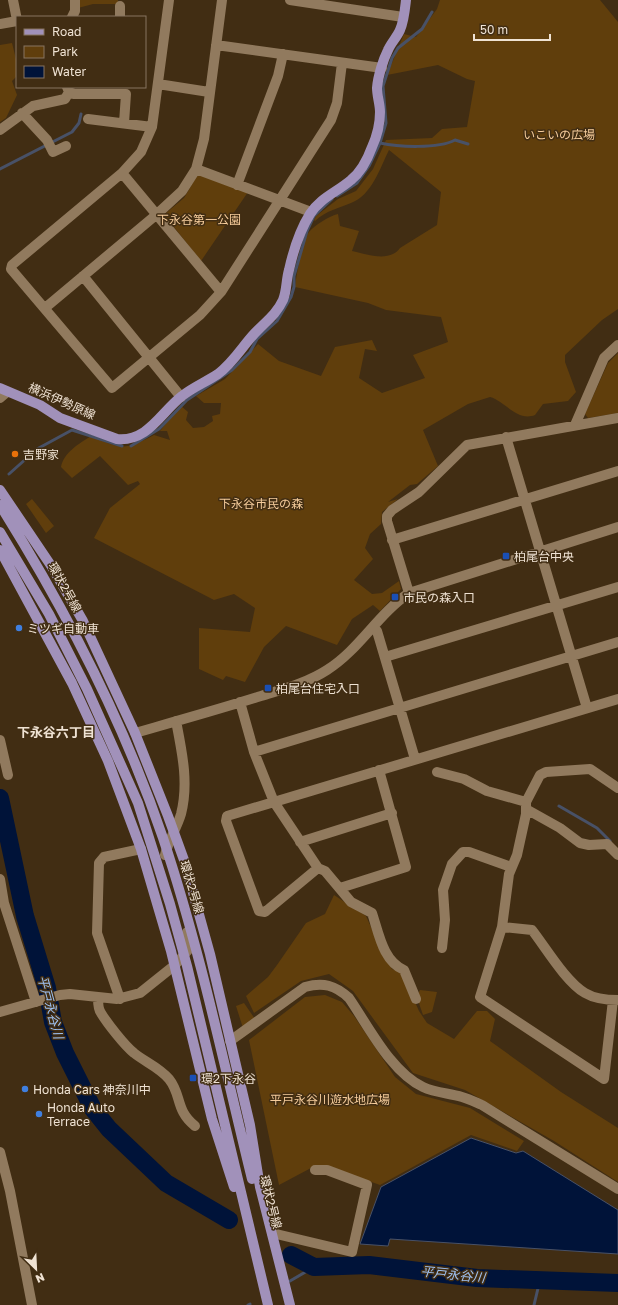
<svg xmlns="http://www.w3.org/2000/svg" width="618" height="1305" font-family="'Golos Text','Noto Sans JP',sans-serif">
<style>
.green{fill:#603e0c}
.water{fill:#001339;stroke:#485167}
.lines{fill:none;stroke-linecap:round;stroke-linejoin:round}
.stream{stroke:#485167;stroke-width:3}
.river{stroke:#001339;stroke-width:18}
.minor{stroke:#917a5e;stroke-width:10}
.major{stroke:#a191ba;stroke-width:10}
.food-dot{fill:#e8710a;stroke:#412d13;stroke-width:1.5}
.transit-dot{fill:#1a4fb4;stroke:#412d13;stroke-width:1.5}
.shop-dot{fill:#3f7fe0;stroke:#412d13;stroke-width:1.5}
.labels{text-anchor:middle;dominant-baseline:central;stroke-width:3;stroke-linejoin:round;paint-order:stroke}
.park-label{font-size:12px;fill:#f6cc9b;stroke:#412d13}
.street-label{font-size:12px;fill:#efe2d3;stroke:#412d13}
.poi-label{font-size:12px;fill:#efe2d3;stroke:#412d13;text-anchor:start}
.neighbourhood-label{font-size:13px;font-weight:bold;fill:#efe2d3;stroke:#412d13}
.water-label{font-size:13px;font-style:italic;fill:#9fc2f3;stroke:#412d13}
</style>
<rect width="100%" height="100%" fill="#412d13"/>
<path class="green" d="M78,0h40v4h-25l-15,4z
M440,0h160l18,22v287l-16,11 -37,35v7l11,30 -8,9 -25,3 -8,11c-18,7 -30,-14 -45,-18l-22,7 -45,26 15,36 -21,18 -7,1 -22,17 10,-3 -16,13 -1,12 -11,10 -5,14 8,11 -19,21 18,14 10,-1 17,-12 2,8 -21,22 -7,-6 -21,14 -15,26 -51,-19 -22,21 -19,35 -19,-6 -3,4 -24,-11v-41l51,4 5,-24 -21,-14 -20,6 -120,-62 16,-30 30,-24 -2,-3 -10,4 -28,-29 -28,22 -11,-11c3,-15 18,-23 30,-31 30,13 33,15 63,-1l16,5 -3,-9h-7l20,-26 8,7 -2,8 7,8 11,-1 9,-6 -1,-5 8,-2 1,-11h-17l-8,-7 29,-17 33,-35 21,17 42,15 14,-29 37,-7 5,11 -12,-2 -6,29 23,15 43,-15 -12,-23 35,-13 -7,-25 -55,-7 -18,-7 -73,-16c1,-11 8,-48 14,-55 6,-7 20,-16 29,-18l2,12 19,5 -7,20c15,3 37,12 48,-3l37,-23 4,-33 -52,-42c-9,18 -17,45 -38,53 -14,6 -24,7 -36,18l-1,-1 2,-4 22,-17 18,-8 17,-22 13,-29 46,-2 10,-9 25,-2 8,-46 -8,-2 -29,-14 -51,10 17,-41 12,3 21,-28z
M12,43l5,20v13l-5,5 5,14 -11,23 -6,4v-77z
M201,175l47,17 -47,69 -35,-44v-4l18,-15 13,-22z
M618,353v60l-30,5 -3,-4 23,-51z
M32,499l22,27 -8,7 -20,-29z
M334,895l32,21 18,40 8,13 10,4 17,38 8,12 27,16 23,-28h10l8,8 -5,22 71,51 57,36v54l-64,-41 -89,-51 -52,-17 -60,-82 -24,-17 -28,7 -47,32 -8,-17 22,-19 9,-12 29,-42 19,-9z
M420,990l17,2 -5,20 -9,3c-2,-8 -8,-17 -3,-25z
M325,995l17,7 12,14 41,61 21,17 54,14 54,33 -7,10 -46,-16 -91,50 -53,-19 -16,2 -32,17 -30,-145 56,-43z
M244,1003l11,16 -12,9 -7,-22z"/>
<path class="water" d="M471,1138l45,15 7,-2 95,59v44l-228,-15 -2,7 -28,-2 21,-57z"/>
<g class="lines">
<path class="stream" d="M380,143c18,4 58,6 75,-3l13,4
M0,169l72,-37 7,-9 2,-9
M337,196l20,-13 12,-17 11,-23 6,-20 -3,-37 9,-28 6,-10 24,-19 10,-17
M131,446l28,-17 28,-29 45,-30 18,-18 7,-13 20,-18 14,-24 3,-10v-11l13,-45 7,-15 18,-17
M9,474l28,-25 35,-19 50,16
M559,806l38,22 13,13
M290,1281l24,-14
M248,1305l2,-1
M534,1305l6,-25"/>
<path class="river" d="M0,798l25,118 22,72 6,34 12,31 28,56 16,20 57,54 63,37
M291,1255l23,12 55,-2 108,13 141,5"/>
<path class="minor" d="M13,0l4,20
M169,0l-17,127 -11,25 -19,21 -110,92 -1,4 101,119 88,-73 21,-23
M290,0l113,17
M72,17l3,-6v-11
M120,17v-11
M0,24l17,-3
M216,45l166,23
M158,84l51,8
M67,87l2,5 5,2h52l-2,29
M22,113l25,27 6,12 13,-6
M88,119l64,8
M0,130l33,-24 32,-7 4,-7
M196,169l115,43
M122,173l99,119 110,-172 6,-17 5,-40
M237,185l41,-109 5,-22
M83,276l98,121
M45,308l111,-93 26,-24 14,-22 8,-30 18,-139
M0,398l7,-6
M575,425l29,-67 14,-13
M506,437l81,271
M392,540l226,-69
M409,593l-22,-72v-5l5,-6 27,-18 48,-47 151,-27
M373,627l4,4 38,128
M385,657l233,-70
M240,702l14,50 20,50 44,66 7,3 26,31 21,11c7,21 11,48 32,57l12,29
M135,733c42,-12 85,-24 126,-37 22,-7 46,-13 66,-26 32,-20 51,-56 82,-77l209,-66
M0,740l8,35
M254,752l364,-110
M437,772l27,7 23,12 39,11
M526,809l34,19 20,15 9,2 18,-1 11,11
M300,842l92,-29
M165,855c3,-14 12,-27 16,-41 8,-31 1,-62 -5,-93
M318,868l-53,44 -6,-1 -33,-90 1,-5 391,-117
M0,879l4,24 32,99
M340,888l66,-21 -27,-97
M502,927l30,3c14,18 34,52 53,63 10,6 21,7 33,7
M442,948l3,-28 -2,-30 9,-26 11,-12h6l42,15
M98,998c0,5 0,11 3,15 6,10 24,33 33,40 11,9 25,14 35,26 13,16 6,31 26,47
M120,999l-23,-66 2,-70 5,-6 37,-8
M613,1000l-9,79 -124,-82 22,-70 7,-53 8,-19 9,-41v-12l14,-27 6,-3 44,-3 28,19
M0,1012l60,-17 10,-1 47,5 23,-6 35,-28 14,-16 1,-7 -3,-10
M230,1041l75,-54c18,-5 30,-2 44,11 20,29 42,74 74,89 13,6 26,6 39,10 7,2 13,5 20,8l136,84
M0,1152l10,39 22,114
M272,1233l80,19 15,-67 -40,-15h-12"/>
<path class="major" d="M0,388l40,17 20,13 57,21c31,3 44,-27 65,-43 11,-9 24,-14 36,-22 15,-11 24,-27 36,-40 11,-12 22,-19 29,-34 4,-10 3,-20 6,-30 4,-18 11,-40 21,-56 10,-16 27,-22 41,-34 10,-8 17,-22 21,-33 5,-11 8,-23 8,-35 0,-8 -3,-16 -3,-24 1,-12 6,-28 11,-38 3,-7 9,-13 12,-20 4,-9 5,-21 6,-30
M0,490l52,77 31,54 52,112 33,83 16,44 26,94 40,171 10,62 30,118
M0,505c66,105 123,215 163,333 37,111 61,227 89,341
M0,532l49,82 38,75 51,114 32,101 17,62 81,339
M0,550l72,133 36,78 33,88 30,102 41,168 22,68"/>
</g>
<circle class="food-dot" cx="15" cy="454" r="4"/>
<g class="transit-dot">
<rect x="502" y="552" width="8" height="8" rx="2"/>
<rect x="391" y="593" width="8" height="8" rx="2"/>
<rect x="264" y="684" width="8" height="8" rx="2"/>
<rect x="189" y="1074" width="8" height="8" rx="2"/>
</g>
<g class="shop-dot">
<circle cx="19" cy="628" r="4"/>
<circle cx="25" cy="1089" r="4"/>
<circle cx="39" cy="1114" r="4"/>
</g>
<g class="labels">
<g class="park-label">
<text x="559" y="134">いこいの広場</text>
<text x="199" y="219">下永谷第一公園</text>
<text x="261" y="503">下永谷市民の森</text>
<text x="330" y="1099">平戸永谷川遊水地広場</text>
</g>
<g class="street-label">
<text transform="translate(62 401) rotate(24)">横浜伊勢原線</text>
<text transform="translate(65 587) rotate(61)">環状2号線</text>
<text transform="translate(192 887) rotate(73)">環状2号線</text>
<text transform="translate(271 1202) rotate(76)">環状2号線</text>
</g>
<g class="poi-label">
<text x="23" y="454">吉野家</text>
<text x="514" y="556">柏尾台中央</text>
<text x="403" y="597">市民の森入口</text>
<text x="27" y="628">ミツギ自動車</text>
<text x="276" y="688">柏尾台住宅入口</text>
<text x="201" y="1078">環2下永谷</text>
<text x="33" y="1089">Honda Cars 神奈川中</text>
<text x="47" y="1107">Honda Auto<tspan x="47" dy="14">Terrace</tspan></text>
</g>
<g class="neighbourhood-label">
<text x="56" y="732">下永谷六丁目</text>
</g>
<g class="water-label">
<text transform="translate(51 1007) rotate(75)">平戸永谷川</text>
<text transform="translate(453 1274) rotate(6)">平戸永谷川</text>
</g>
</g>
<rect x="16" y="16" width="130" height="72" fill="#412d13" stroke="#877560"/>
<rect x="24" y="29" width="20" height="6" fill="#a191ba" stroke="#877560"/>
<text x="52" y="36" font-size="12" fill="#efe2d3">Road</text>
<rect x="24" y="46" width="20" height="12" fill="#603e0c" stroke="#877560"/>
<text x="52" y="56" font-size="12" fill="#efe2d3">Park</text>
<rect x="24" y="66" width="20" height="12" fill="#001339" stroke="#877560"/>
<text x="52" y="76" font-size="12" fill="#efe2d3">Water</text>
<g transform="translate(36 1269) rotate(156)" stroke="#412d13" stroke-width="3" paint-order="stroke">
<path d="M0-3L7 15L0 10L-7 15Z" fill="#efe2d3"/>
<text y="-6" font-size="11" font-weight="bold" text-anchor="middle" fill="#efe2d3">N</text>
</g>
<path d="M474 34v6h76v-6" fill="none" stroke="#efe2d3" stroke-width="2"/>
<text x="480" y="34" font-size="12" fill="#efe2d3" stroke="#412d13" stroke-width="3" paint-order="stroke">50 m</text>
</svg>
